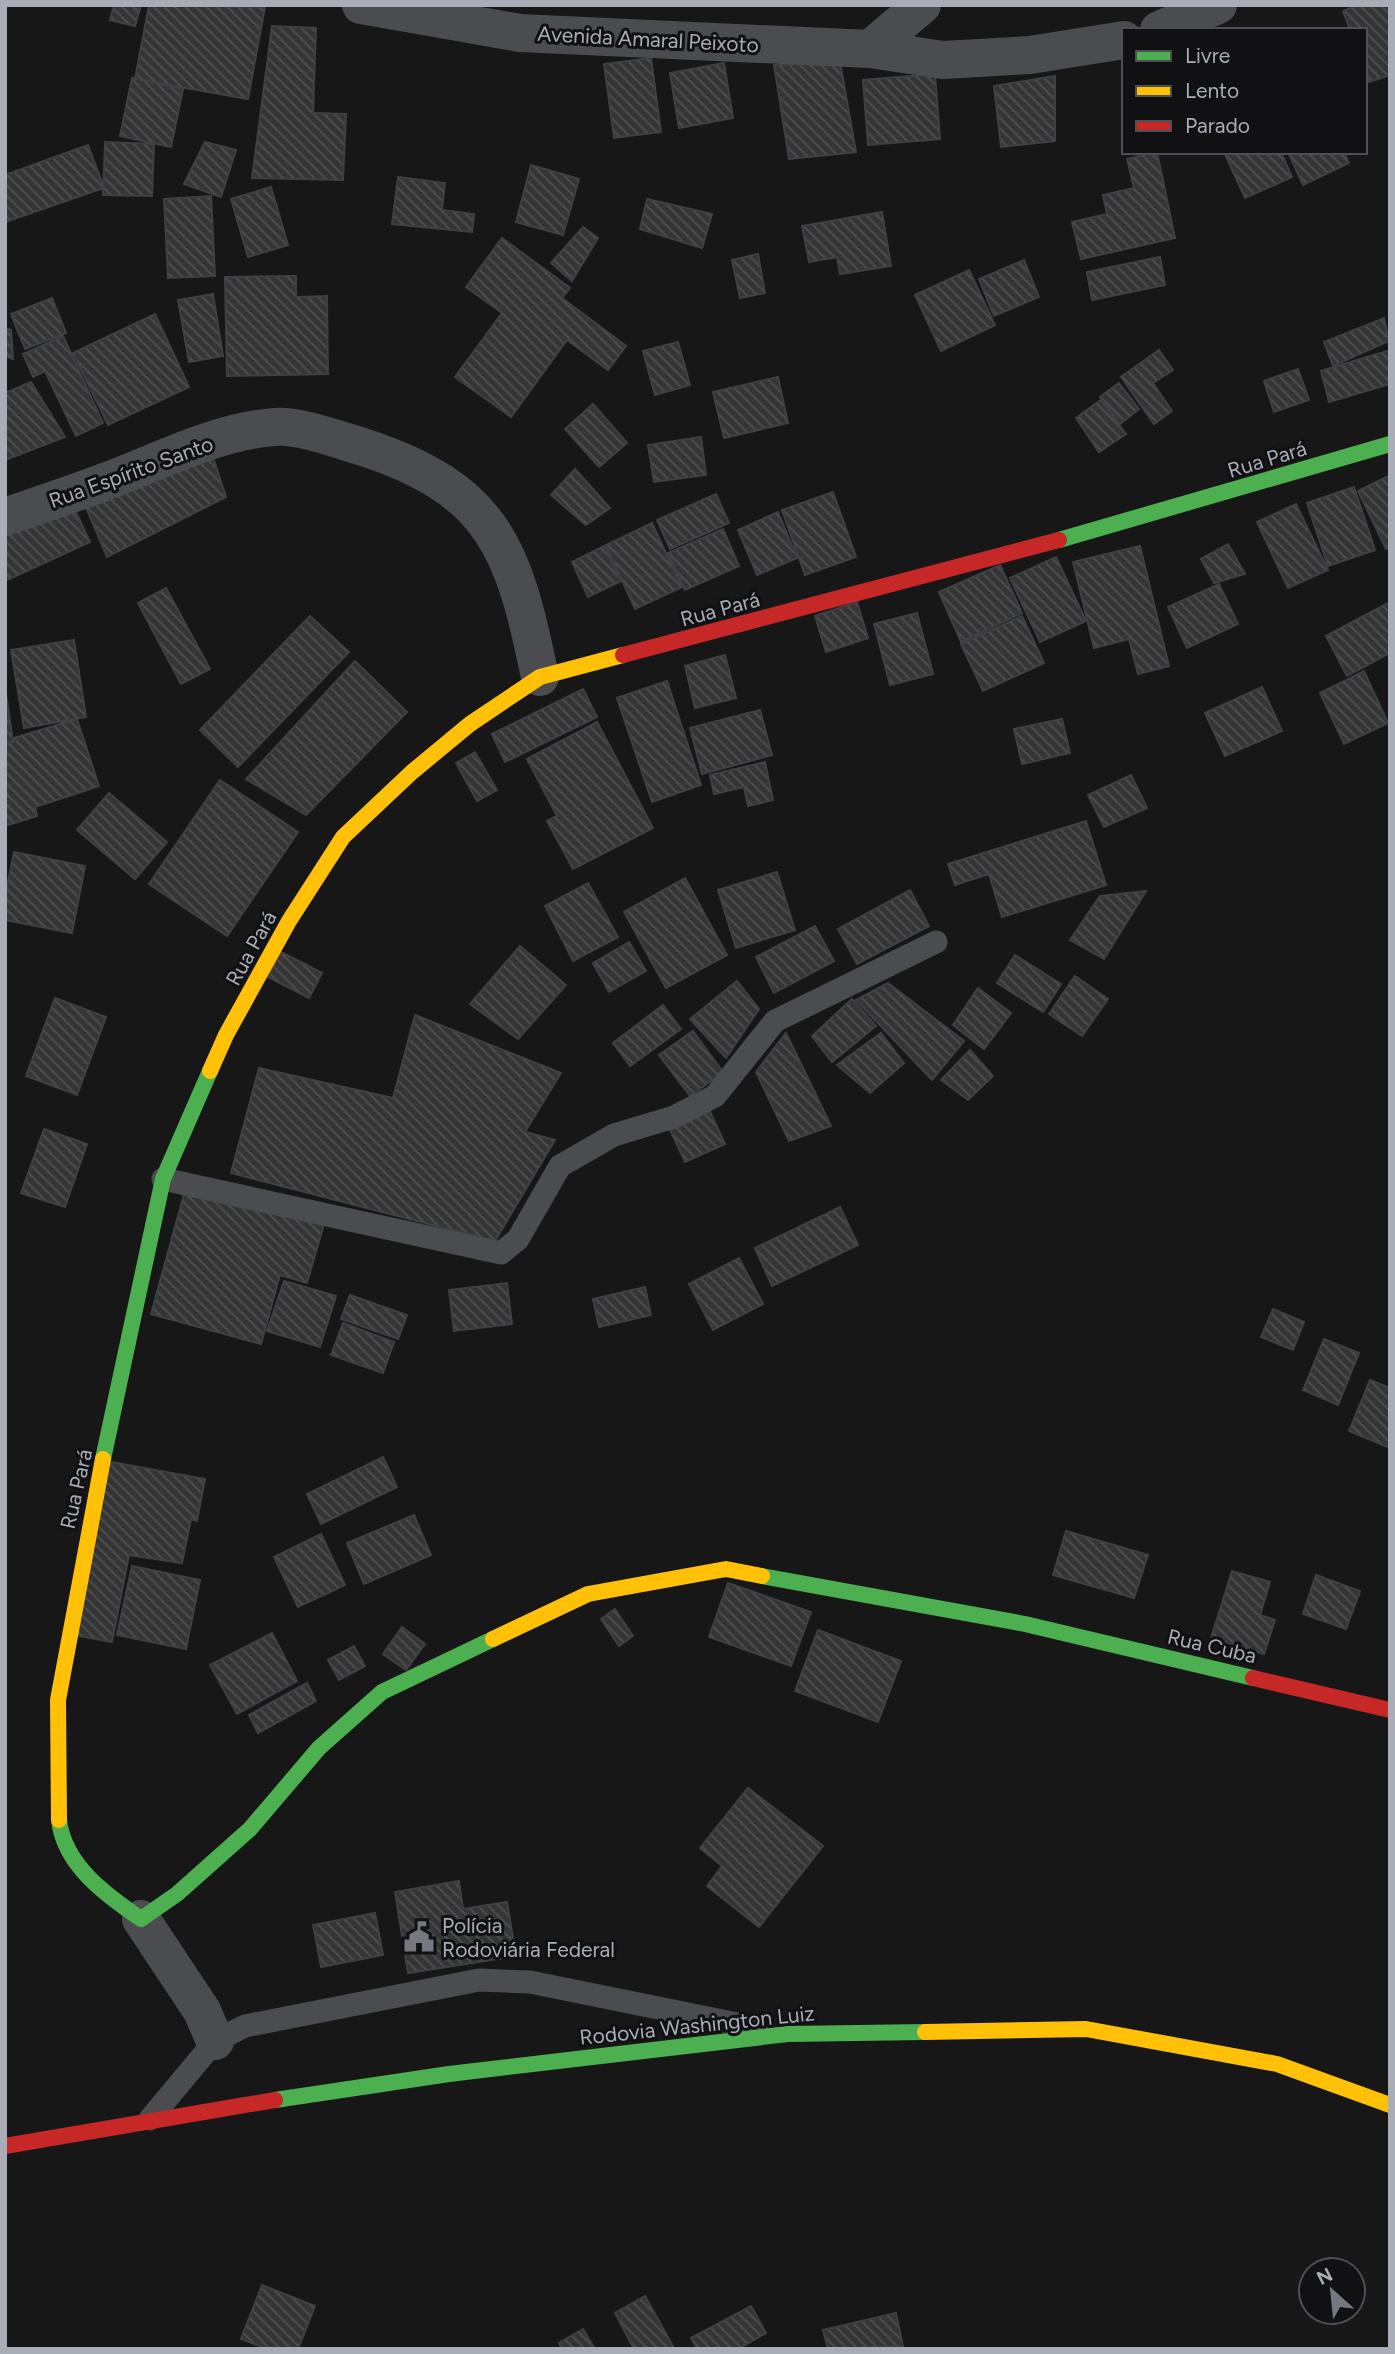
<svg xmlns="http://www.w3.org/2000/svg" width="1395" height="2354" font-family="Figtree,sans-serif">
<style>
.building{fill:url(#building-back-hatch);stroke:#3f4043;stroke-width:2}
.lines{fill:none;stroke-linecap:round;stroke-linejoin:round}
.lane{stroke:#4b4c50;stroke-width:23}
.street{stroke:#4b4c50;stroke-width:38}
.fast{stroke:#4caf50;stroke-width:16}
.slow{stroke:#ffc107;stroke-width:16}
.jam{stroke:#c62828;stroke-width:16}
.labels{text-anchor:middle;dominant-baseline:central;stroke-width:6;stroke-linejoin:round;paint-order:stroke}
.street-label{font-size:21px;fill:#a8adb8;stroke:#111113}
.poi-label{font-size:21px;fill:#a8adb8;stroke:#111113;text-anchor:start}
</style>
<defs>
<pattern id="building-back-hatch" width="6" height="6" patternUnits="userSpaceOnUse" patternTransform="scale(1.75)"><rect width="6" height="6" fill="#353536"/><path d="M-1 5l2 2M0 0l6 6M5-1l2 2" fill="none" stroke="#4f5051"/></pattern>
</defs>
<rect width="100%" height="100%" fill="#171717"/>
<path class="building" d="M114,5h27l-6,21 -25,-6z
M149,5l116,2 -17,92 -113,-20z
M1359,5h31v70l-21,7 -4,-10v-42h-15l-7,-19z
M272,26l44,2 -3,85 33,1 -3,66 -91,-2z
M651,58l10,74 -47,6 -10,-74z
M840,62l16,90 -67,7 -15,-94z
M724,63l9,55 -54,10 -9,-55z
M935,74l5,65 -72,6 -5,-65z
M1055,76v65l-54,6 -7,-61z
M132,78l51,11 -12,58 -51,-11z
M105,142l49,2 -2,52 -49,-1z
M205,142l31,8 -15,47 -37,-13z
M88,145l16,43 -99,34v-47z
M1157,152l18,86 -94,21 -9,-37 35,-8 -4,-19 31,-7 -7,-29z
M1224,152h57l11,25 -47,21z
M1288,152h56l5,11 -46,22z
M531,165l48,14 -16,56 -47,-13z
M398,177l47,6 -3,27 32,4 -2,18 -80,-8z
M271,187l17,58 -40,12 -17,-58z
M211,196l4,80 -47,2 -4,-79z
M647,199l65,15 -10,34 -62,-19z
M882,212l9,54 -51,8 -3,-17 -28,5 -7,-36z
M583,227l15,11 -26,43 -21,-18z
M502,238l68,50 -8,10 64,48 -18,24 -41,-30 -56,77 -56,-40 47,-64 -36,-26z
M758,254l7,39 -25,5 -8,-38z
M1160,257l5,28 -73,15 -5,-28z
M1024,260l15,37 -45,19 -15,-37z
M969,270l26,55 -54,26 -26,-56z
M296,276v21l31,-1 1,78 -101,2 -2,-99z
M213,294l10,62 -34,6 -11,-62z
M52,298l14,35 -41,16 -14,-35z
M155,314l34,73 -81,38 -35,-72z
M1384,318l5,23 -56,25 -9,-24z
M5,328l6,2 2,29 -8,-3z
M63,336l40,87 -27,13 -31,-65 -12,6 -10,-23z
M678,342l12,43 -35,10 -12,-44z
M1159,350l14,20 -20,13 19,28 -18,13 -33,-47z
M1390,350v34l-61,18 -8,-31z
M1298,369l11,31 -35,12 -10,-31z
M778,377l10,46 -64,15 -11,-46z
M31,382l34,55 -60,23v-67z
M1119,383l20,26 -19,15 -20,-27z
M1101,400l25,34 -27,18 -23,-34z
M593,404l34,39 -28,24 -34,-38z
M701,437l5,38 -52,7 -6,-37z
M210,448l16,49 -119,60 -25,-59z
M575,469l35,39 -24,17 -35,-30z
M1390,475v72l-4,2 -28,-58z
M1354,487l21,63 -47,16 -21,-63z
M833,492l23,65 -51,18 -23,-65z
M716,494l13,29 -59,26 -13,-29z
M70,499l20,43 -85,39v-53z
M1296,504l32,66 -40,18 -31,-66z
M778,512l19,46 -40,17 -19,-45z
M652,523l30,64 -47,22 -29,-64z
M723,529l16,37 -54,24 -17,-37z
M1228,544l17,30 -31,9 -13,-24z
M604,546l17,35 -33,16 -16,-35z
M1140,546l29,120 -31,8 -9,-35 -35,9 -21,-86z
M1056,557l30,64 -46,21 -30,-64z
M1000,565l22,48 -61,29 -22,-50z
M1219,584l19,40 -51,24 -19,-41z
M166,588l44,81 -29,15 -43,-81z
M857,602l11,36 -42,14 -11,-36z
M1390,602v51l-43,23 -21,-40z
M917,613l16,61 -43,11 -16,-61z
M310,616l39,36 -111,115 -38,-37z
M1022,616l22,47 -61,28 -22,-47z
M74,640l12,77 -62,11 -13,-78z
M725,655l11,43 -41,10 -10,-42z
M355,661l52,51 -101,103 -60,-36z
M1364,671l24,52 -44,21 -24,-51z
M667,681l34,104 -49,17 -35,-104z
M5,687l8,55 -8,1z
M1262,687l20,44 -57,25 -20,-43z
M583,689l14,28 -92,45 -13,-28z
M760,710l12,45 -70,19 -12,-46z
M77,719l22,67 -64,21 2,9 -32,10v-82l10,-3 -1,-3z
M1062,719l8,34 -48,11 -8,-35z
M597,722l56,106 -80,41 -26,-48 10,-5 -30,-57z
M475,752l22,38 -20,11 -21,-38z
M765,762l8,38 -25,6 -4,-19 -30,7 -4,-19z
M1131,775l16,33 -43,19 -16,-32z
M220,780l78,52 -71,104 -78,-52z
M109,793l58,49 -32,37 -58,-49z
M1086,821l20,64 -104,32 -13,-43 -34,11 -7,-21z
M14,852l71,14 -13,67 -67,-13v-23z
M777,872l18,58 -59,18 -18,-58z
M685,878l42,77 -61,33 -42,-76z
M588,883l30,54 -45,24 -28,-55z
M910,890l19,36 -72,38 -19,-35z
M1146,891l-42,68 -34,-19 30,-44z
M815,926l19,35 -60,32 -18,-36z
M629,942l17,29 -37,21 -16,-29z
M520,946l46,39 -48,54 -48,-35z
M281,952l41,21 -13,25 -41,-21z
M1015,955l46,29 -18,28 -46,-29z
M1075,976l33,23 -26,37 -33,-22z
M737,981l22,28 -33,49 -36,-39z
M888,983l76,58 -32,39 -76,-80z
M978,988l33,25 -27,36 -31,-24z
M55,998l51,19 -29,78 -51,-19z
M852,999l24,27 -44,36 -20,-26z
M663,1005l18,24 -51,37 -17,-23z
M415,1015l146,58 -36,59 30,8 -60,101 -264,-68 28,-105 134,30z
M693,1031l30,41 -33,24 -31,-41z
M786,1033l45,93 -42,15 -33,-69z
M881,1033l23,30 -34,30 -33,-28z
M970,1050l23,26 -25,24 -27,-20z
M706,1103l19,41 -40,18 -19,-41z
M44,1129l43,15 -22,63 -44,-14z
M186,1187l138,37 -17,59 -27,-8 -19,69 -110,-30z
M840,1207l18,38 -86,41 -17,-38z
M739,1258l24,46 -50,26 -24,-46z
M284,1281l52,15 -16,51 -53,-16z
M507,1283l5,41 -58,7 -5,-41z
M645,1287l6,28 -52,12 -6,-28z
M350,1295l57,20 -9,24 -57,-20z
M1273,1309l31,13 -11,28 -32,-13z
M343,1323l51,19 -11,31 -52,-18z
M1324,1339l35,14 -21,52 -35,-15z
M1370,1380l20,8v60l-41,-17z
M383,1457l14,30 -76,37 -14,-30z
M106,1461l99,18 -8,42 -6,-2 -9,44 -53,-8 -17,87 -38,-7z
M414,1515l17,40 -67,29 -17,-41z
M1066,1531l82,24 -14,43 -81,-23z
M321,1534l24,51 -47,22 -24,-50z
M132,1566l68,14 -14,69 -69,-14z
M1232,1571l38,11 -10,33 15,5 -11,34 -53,-16z
M1316,1575l44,16 -14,38 -43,-15z
M728,1583l83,29 -20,54 -82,-29z
M615,1609l18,27 -14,10 -18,-27z
M402,1627l23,17 -19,26 -23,-16z
M818,1630l83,31 -23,61 -83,-31z
M272,1633l25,48 -60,33 -27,-49z
M354,1646l11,20 -26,14 -11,-20z
M307,1683l9,18 -58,32 -9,-18z
M748,1788l75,58 -64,81 -52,-41 15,-20 -22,-18z
M459,1881l4,28 44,-7 9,54 -108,17 -13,-81z
M375,1913l8,42 -62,12 -8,-42z
M262,2285l53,21 -17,43h-31l-26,-10z
M645,2296l29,52 -2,1h-38l-19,-36z
M751,2306l15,27 -28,16h-41l-6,-11z
M896,2313l7,33 -75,3 -5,-19z
M583,2329l12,20h-33l-3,-6z"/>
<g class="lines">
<path class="lane" d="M163,1179l338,74 17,-14 42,-73 54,-31 60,-18 41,-21 60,-75 161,-79
M150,2119l65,-78 30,-15 234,-46 51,2 227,46"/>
<path class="street" d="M361,5l159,28 350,16 52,-44
M1159,30l59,-25
M870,49l73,11 87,-5 94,-15
M5,517c37,-13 74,-25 110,-39 52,-20 104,-47 160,-51 25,-2 64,13 88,20 132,43 151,103 177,230
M141,1919l61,92 13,30"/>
<path class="fast" d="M1059,540l331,-96
M103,1459l60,-280 47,-108
M762,1576l263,48 228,54
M59,1820c5,45 47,75 82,99l36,-25 73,-65 69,-81 63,-56 111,-53
M275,2100l174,-26 339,-40 137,-2"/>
<path class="slow" d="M210,1071l16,-36 63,-114 54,-84 69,-65 58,-48 70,-47 83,-22
M493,1639l95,-45 138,-25 36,7
M59,1820l-1,-120 45,-241
M925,2032l161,-3 191,35 113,41"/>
<path class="jam" d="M623,655l436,-115
M1253,1678l137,32
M5,2146l270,-46"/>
</g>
<defs>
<g id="civic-bare" transform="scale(2.415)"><path d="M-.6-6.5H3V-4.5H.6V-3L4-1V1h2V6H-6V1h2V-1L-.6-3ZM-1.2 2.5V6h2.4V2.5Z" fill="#757880" stroke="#111113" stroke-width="2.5" paint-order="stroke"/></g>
</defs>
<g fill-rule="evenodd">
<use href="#civic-bare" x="419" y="1937"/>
</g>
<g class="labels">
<g class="street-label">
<text transform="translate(648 39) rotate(3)">Avenida Amaral Peixoto</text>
<text transform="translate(1267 459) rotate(-17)">Rua Pará</text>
<text transform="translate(131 472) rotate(-20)">Rua Espírito Santo</text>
<text transform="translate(720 609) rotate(-15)">Rua Pará</text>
<text transform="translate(251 948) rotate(-61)">Rua Pará</text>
<text transform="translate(76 1489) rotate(-77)">Rua Pará</text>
<text transform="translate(1212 1646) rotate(13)">Rua Cuba</text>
<text transform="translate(697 2025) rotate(-6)">Rodovia Washington Luiz</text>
</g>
<g class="poi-label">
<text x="442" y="1925">Polícia<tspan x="442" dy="24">Rodoviária Federal</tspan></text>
</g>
</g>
<rect width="1395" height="2354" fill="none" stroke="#a8adb8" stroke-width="14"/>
<rect x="1122" y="28" width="245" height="126" fill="#111113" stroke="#4d4f55" stroke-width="2"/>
<rect x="1136" y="51" width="35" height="10" fill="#4caf50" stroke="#4d4f55" stroke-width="2"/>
<text x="1185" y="63" font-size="21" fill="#a8adb8">Livre</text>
<rect x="1136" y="86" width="35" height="10" fill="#ffc107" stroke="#4d4f55" stroke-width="2"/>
<text x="1185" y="98" font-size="21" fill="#a8adb8">Lento</text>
<rect x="1136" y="121" width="35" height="10" fill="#c62828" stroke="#4d4f55" stroke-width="2"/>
<text x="1185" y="133" font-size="21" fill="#a8adb8">Parado</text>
<g transform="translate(1332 2291) rotate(333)"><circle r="33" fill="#111113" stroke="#4d4f55" stroke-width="2"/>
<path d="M0-5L12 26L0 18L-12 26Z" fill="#757880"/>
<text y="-10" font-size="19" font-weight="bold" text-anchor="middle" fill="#a8adb8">N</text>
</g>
</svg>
